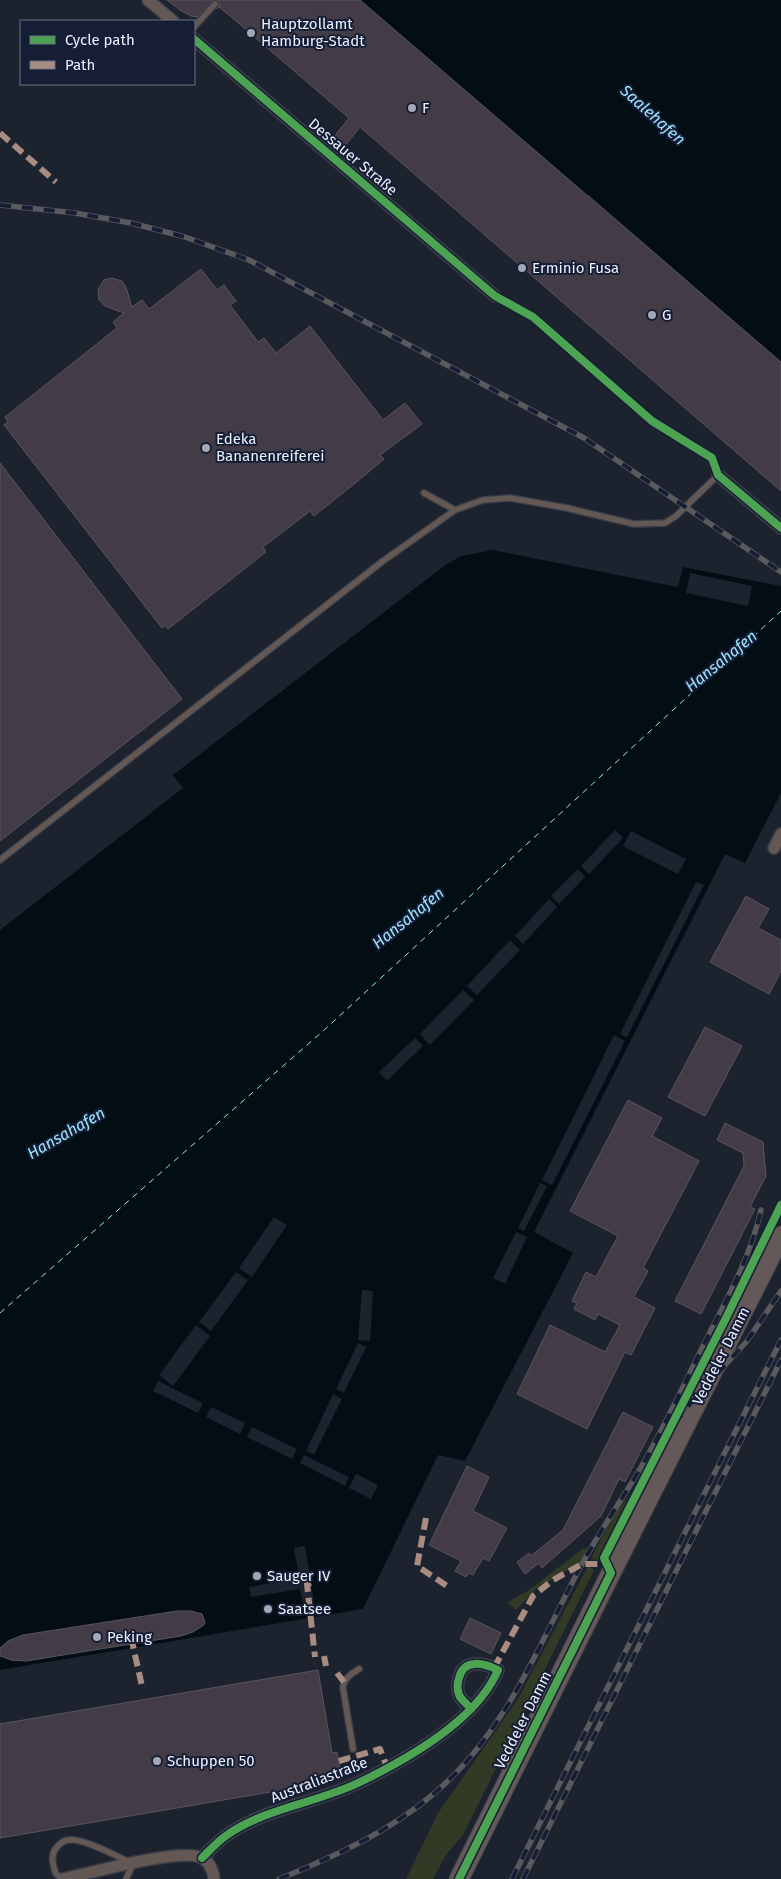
<svg xmlns="http://www.w3.org/2000/svg" width="781" height="1879" font-family="'Fira Sans',sans-serif">
<style>
.green{fill:#313a24}
.water{fill:#030d14}
.pier{fill:#1d222f}
.lines{fill:none;stroke-linecap:round;stroke-linejoin:round}
.ferry{stroke:#9be5fe;stroke-width:1;stroke-dasharray:6 5;stroke-linecap:butt}
.building{fill:#433c46;stroke:#59555d}
.service-casing{stroke:#373c46;stroke-width:8}
.minor-casing{stroke:#373c46;stroke-width:14}
.primary-casing{stroke:#373c46;stroke-width:21}
.service{stroke:#635854;stroke-width:5.5}
.minor{stroke:#635854;stroke-width:11}
.primary{stroke:#645958;stroke-width:19}
.rail-casing{stroke:#59595e;stroke-width:5.5}
.rail{stroke:#161e36;stroke-width:4;stroke-dasharray:11;stroke-linecap:butt}
.quiet{stroke:#a88b81;stroke-width:6;stroke-dasharray:12 6;stroke-linecap:butt}
.cycleway-casing{stroke:#161e36;stroke-width:11}
.cycleway{stroke:#4ca352;stroke-width:8}
.poi-dot{fill:#a3a8b6;stroke:#161e36;stroke-width:2}
.labels{text-anchor:middle;dominant-baseline:central;stroke-width:4;stroke-linejoin:round;paint-order:stroke}
.poi-label{font-size:15px;fill:#ebf0fe;stroke:#161e36;text-anchor:start}
.street-label{font-size:15px;fill:#ebf0fe;stroke:#161e36}
.water-label{font-size:16px;font-style:italic;fill:#9be5fe;stroke:#161e36}
</style>
<rect width="100%" height="100%" fill="#1d222f"/>
<path class="green" d="M636,1487l-38,74 -7,-3 23,-44z
M584,1548l3,1 -7,14 -44,26 -20,21 -8,-8 21,-12z
M588,1566l6,4 -131,265 -17,20 -13,24h-27l32,-66 80,-114z"/>
<path class="water" d="M360,0h421v362l-193,-168 -9,10 -5,-20z
M493,550l185,37 5,-20 98,19v207l-36,70 -20,-9 -191,378 39,21 -108,208 -27,-6 -75,154 -363,61v-740l183,-142 -10,-13 271,-209 17,-10z"/>
<path class="pier" d="M690,573l62,13 -4,20 -62,-13z
M615,830l8,8 -34,36 -8,-8z
M631,831l55,28 -8,15 -55,-28z
M578,869l7,8 -26,27 -8,-8z
M696,882l8,3 -77,152 -7,-3z
M549,899l8,8 -34,37 -8,-8z
M510,940l10,10 -43,45 -10,-9z
M463,990l11,10 -44,45 -10,-11z
M614,1035l11,6 -73,144 -10,-5z
M415,1038l8,8 -36,35 -8,-9z
M540,1183l7,3 -23,45 -6,-3z
M274,1217l13,8 -35,52 -13,-9z
M516,1232l11,5 -22,47 -12,-6z
M236,1272l12,8 -37,51 -12,-9z
M362,1290l11,1 -3,50 -12,-1z
M196,1325l14,11 -37,50 -14,-11z
M358,1343l8,4 -22,46 -8,-4z
M158,1381l45,22 -5,10 -45,-22z
M333,1394l9,5 -28,56 -8,-4z
M211,1407l34,16 -5,11 -34,-17z
M252,1427l45,22 -5,10 -45,-22z
M304,1455l45,22 -4,9 -45,-23z
M356,1474l22,11 -7,14 -22,-11z
M305,1546l10,62 -11,1 -4,-20 -49,8 -2,-10 50,-9 -5,-30z"/>
<g class="lines">
<path class="ferry" d="M0,1313l322,-281 459,-421"/>
</g>
<path class="building" d="M167,0h46l-16,17 -6,-1 -11,-6z
M217,0h143l421,362v129l-421,-364 -16,20 -11,-9 16,-20 -120,-103 -10,-8 -2,2 3,-4z
M201,269l16,21 7,-5 12,16 -6,4 28,37 6,-4 12,15 34,-27 73,94 22,-17 17,21 -42,31 4,4 -25,21 -45,36 -4,-5 -47,36 3,5 -98,77 -3,-4 -3,3 -158,-203 4,-3 -3,-5 112,-89 -4,-6 11,-9 -19,-7 -6,-6 -1,-11 6,-9 7,-2 11,3 4,6 6,20 10,-7 7,9z
M0,463l182,236 -182,142z
M746,896l23,13 -11,19 23,12v31l-12,23 -59,-32z
M705,1027l37,19 -37,70 -37,-19z
M628,1100l34,18 -10,18 47,25 -56,107 5,3 -14,26 21,11 -24,47 -6,-3 -38,77 -70,-35 33,-69 55,27 15,-27 -22,-11 -3,6 -21,-11 3,-6 -5,-2 14,-29 10,5 22,-41 -48,-25z
M725,1123l38,19 3,34 -16,31 5,2 -54,105 -26,-13 69,-135 -1,-13 -26,-13z
M623,1412l30,15 -28,55 -6,-3 -18,37 -59,52 -3,-5 -14,11 -8,-12 12,-9 2,3 32,-26z
M467,1466l22,11 -16,34 34,17 -18,33 -6,-3 -10,17 -4,-2 -3,4 -11,-6 6,-10 -32,-16z
M177,1611h14l11,3 3,8 -1,3 -11,7 -12,4 -155,25 -15,-1 -11,-4v-8l8,-7 15,-6z
M470,1618l31,15 -10,21 -31,-15z
M318,1670l14,83 5,-1 3,19 -5,1 1,2 -19,3 1,7 -318,54v-114z"/>
<g class="lines">
<g class="service-casing">
<path id="service" d="M194,27l21,-23
M455,510l28,-10 27,-2 57,10 67,16 31,-1 11,-7 42,-41
M0,860l383,-299 72,-51 -31,-17
M353,1749l-10,-61c1,-10 8,-14 16,-19
M64,1879l-8,-5c-3,-9 -6,-18 0,-26 4,-5 8,-8 13,-8 14,-2 50,17 64,24l-7,15"/>
</g>
<g class="minor-casing">
<path id="minor" d="M148,0l25,21
M194,39l301,257
M718,475l63,53
M774,848l7,-14
M202,1858c8,-8 16,-17 25,-23 39,-27 89,-32 131,-52 48,-23 119,-63 140,-113 -14,-7 -34,-12 -39,8 -2,6 -2,13 1,19 3,4 8,8 11,12
M63,1879c28,-6 113,-30 137,-22 9,4 13,13 14,22"/>
</g>
<g class="primary-casing">
<path id="primary" d="M459,1879l152,-306 170,-337"/>
</g>
<use href="#service" class="service"/>
<use href="#minor" class="minor"/>
<use href="#primary" class="primary"/>
<g class="rail-casing">
<path id="rail" d="M0,205l75,8 56,10 54,14 64,23 335,178 197,134
M661,1441l30,-38 56,-62 34,-50
M279,1879c62,-25 123,-53 172,-101 61,-60 91,-140 131,-214 18,-33 39,-63 58,-95 25,-43 46,-89 68,-133 21,-41 43,-81 53,-126
M512,1879l269,-539
M523,1879l258,-519"/>
</g>
<use href="#rail" class="rail"/>
<path class="quiet" d="M0,133l56,49
M426,1518l-9,48 30,20
M311,1583l-4,1 8,73
M131,1637l11,49
M324,1656l2,10
M494,1668l39,-72 20,-16 29,-16h16l7,-9
M337,1673l7,9
M339,1761l41,-12 7,18"/>
<g class="cycleway-casing">
<path id="cycleway" d="M194,39l301,257 38,21 119,104 60,37 6,17 63,53
M202,1858c8,-8 16,-17 25,-23 39,-27 89,-32 131,-52 48,-23 119,-63 140,-113 -14,-7 -34,-12 -39,8 -2,6 -2,13 1,19 3,4 8,8 11,12
M459,1879l152,-306 -7,-15 122,-240 55,-113"/>
</g>
<use href="#cycleway" class="cycleway"/>
</g>
<g class="poi-dot">
<circle cx="251" cy="33" r="5"/>
<circle cx="412" cy="108" r="5"/>
<circle cx="522" cy="268" r="5"/>
<circle cx="652" cy="315" r="5"/>
<circle cx="206" cy="448" r="5"/>
<circle cx="257" cy="1576" r="5"/>
<circle cx="268" cy="1609" r="5"/>
<circle cx="97" cy="1637" r="5"/>
<circle cx="157" cy="1761" r="5"/>
</g>
<g class="labels">
<g class="poi-label">
<text x="261" y="24">Hauptzollamt<tspan x="261" dy="17">Hamburg-Stadt</tspan></text>
<text x="422" y="108">F</text>
<text x="532" y="268">Erminio Fusa</text>
<text x="662" y="315">G</text>
<text x="216" y="439">Edeka<tspan x="216" dy="17">Bananenreiferei</tspan></text>
<text x="267" y="1576">Sauger IV</text>
<text x="278" y="1609">Saatsee</text>
<text x="107" y="1637">Peking</text>
<text x="167" y="1761">Schuppen 50</text>
</g>
<g class="street-label">
<text transform="translate(353 157) rotate(40)">Dessauer Straße</text>
<text transform="translate(721 1356) rotate(-63)">Veddeler Damm</text>
<text transform="translate(523 1720) rotate(-63)">Veddeler Damm</text>
<text transform="translate(319 1780) rotate(-21)">Australiastraße</text>
</g>
<g class="water-label">
<text transform="translate(653 115) rotate(42)">Saalehafen</text>
<text transform="translate(721 661) rotate(-39)">Hansahafen</text>
<text transform="translate(408 918) rotate(-39)">Hansahafen</text>
<text transform="translate(66 1133) rotate(-30)">Hansahafen</text>
</g>
</g>
<rect x="20" y="20" width="175" height="65" fill="#161e36" stroke="#6b7286"/>
<rect x="30" y="36" width="25" height="8" fill="#4ca352" stroke="#6b7286"/>
<text x="65" y="45" font-size="15" fill="#ebf0fe">Cycle path</text>
<rect x="30" y="61" width="25" height="8" fill="#a88b81" stroke="#6b7286"/>
<text x="65" y="70" font-size="15" fill="#ebf0fe">Path</text>
</svg>
